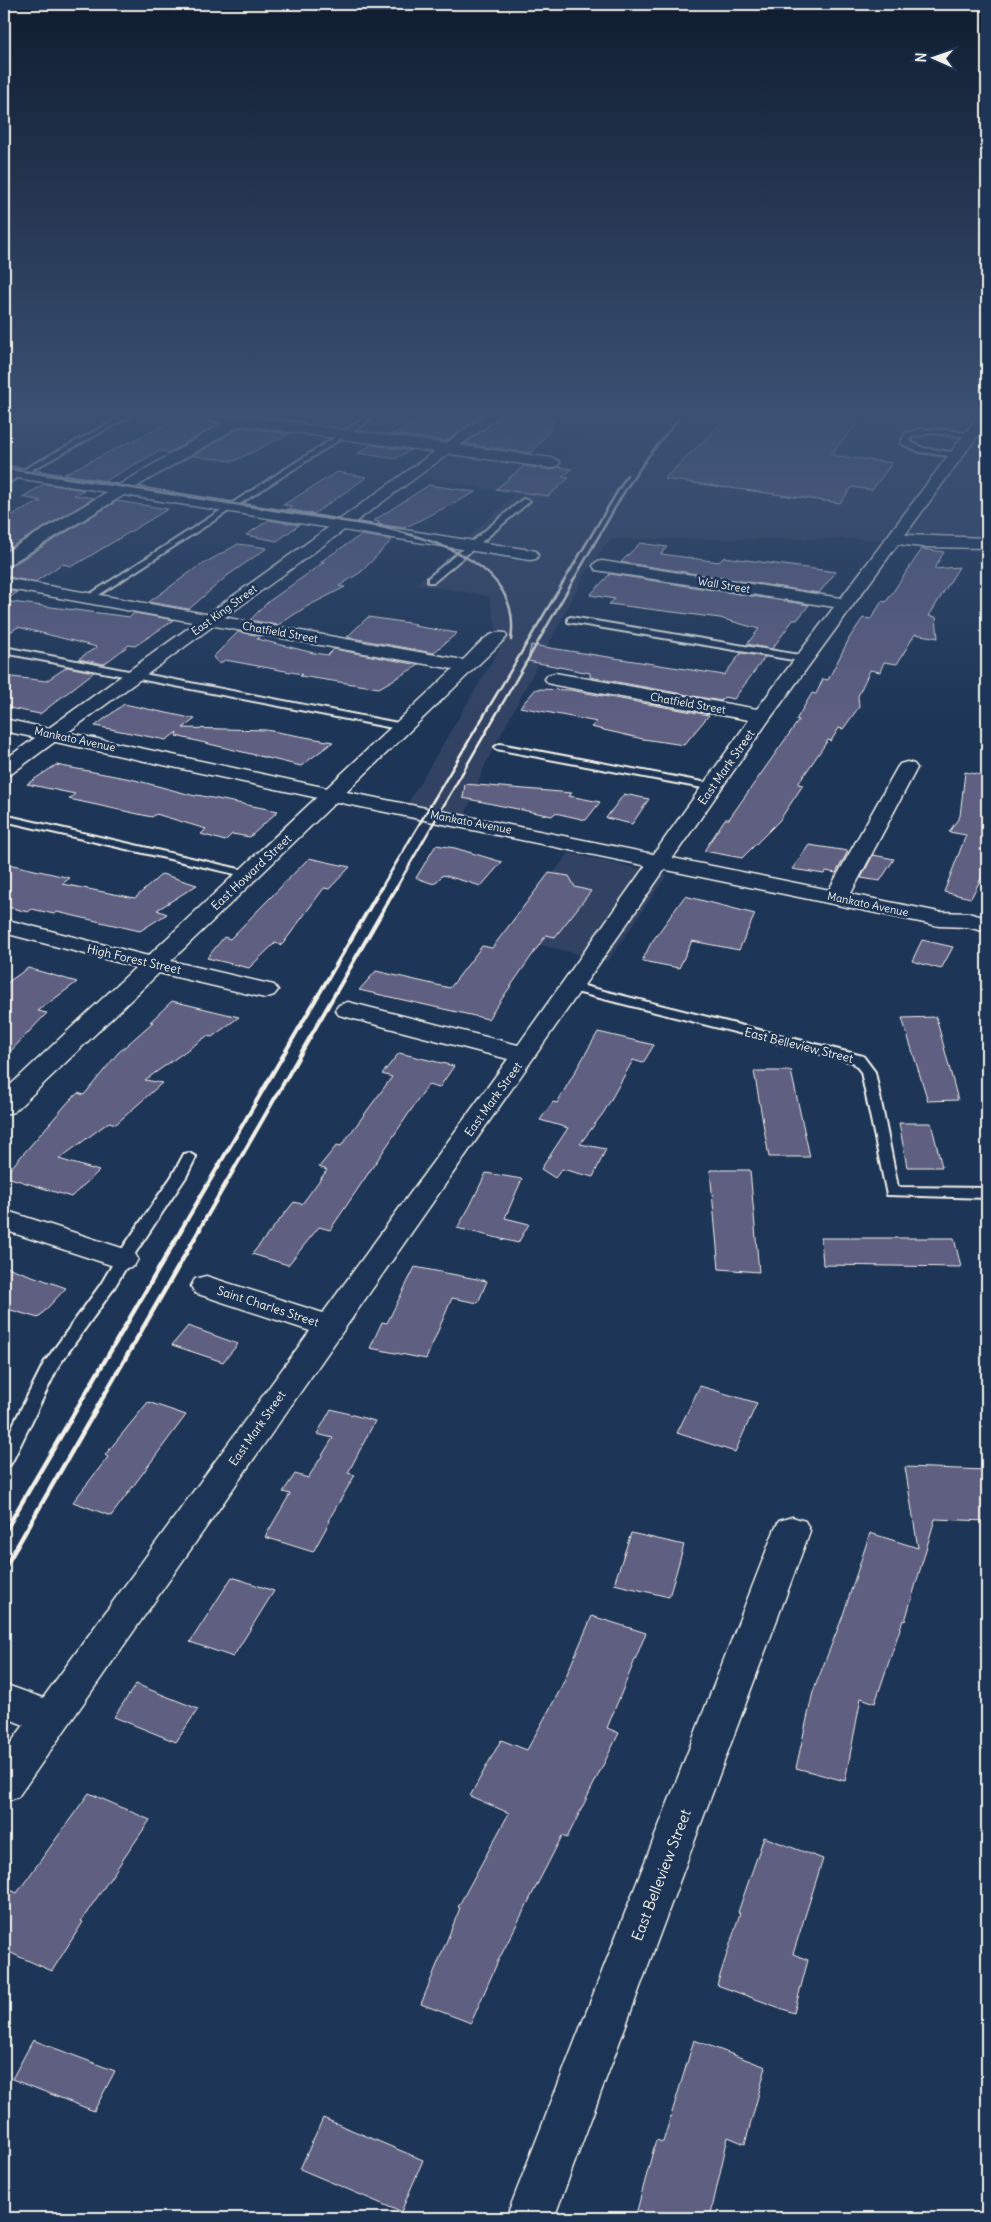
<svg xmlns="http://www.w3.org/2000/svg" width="991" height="2222" font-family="Delius,sans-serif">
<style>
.built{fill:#314264}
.building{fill:#5f5f82;stroke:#f4f1e8}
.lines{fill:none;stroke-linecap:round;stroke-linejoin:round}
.service-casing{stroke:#f4f1e8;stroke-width:4}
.minor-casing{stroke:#f4f1e8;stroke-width:3}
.tertiary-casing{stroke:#f4f1e8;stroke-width:3}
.secondary-casing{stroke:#f4f1e8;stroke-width:3}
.service{fill:#1d3557;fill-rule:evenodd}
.minor{fill:#1d3557;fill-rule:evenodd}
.tertiary{fill:#1d3557;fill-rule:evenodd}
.secondary{fill:#1d3557;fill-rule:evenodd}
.rail-far2{stroke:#f4f1e8;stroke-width:2.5}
.rail-far1{stroke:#f4f1e8;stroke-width:4}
.rail{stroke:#f4f1e8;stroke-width:4.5}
.labels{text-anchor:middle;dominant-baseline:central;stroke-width:5;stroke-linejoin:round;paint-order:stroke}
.far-street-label{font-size:11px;fill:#f4f1e8;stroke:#1d3557}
.street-label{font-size:12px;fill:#f4f1e8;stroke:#1d3557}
.near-street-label{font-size:15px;fill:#f4f1e8;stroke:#1d3557}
</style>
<rect width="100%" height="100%" fill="#1d3557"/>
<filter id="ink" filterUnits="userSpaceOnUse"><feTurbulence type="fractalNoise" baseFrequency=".02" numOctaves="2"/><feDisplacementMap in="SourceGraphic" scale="10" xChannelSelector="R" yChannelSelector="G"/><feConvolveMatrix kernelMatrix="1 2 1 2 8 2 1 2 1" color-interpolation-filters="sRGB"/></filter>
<g filter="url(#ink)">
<path class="built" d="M606,416h381v123h-377l-22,30 -102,194 -27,67 -60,-12 101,-170 -11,-52 -72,-12 98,-90 -94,-17 43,-32 93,14z
M569,853l98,22 -59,86 -106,-25z"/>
<path class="building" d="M254,416h60l-11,6z
M428,416h53l-35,25 -54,-7z
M502,416h28l25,3 -9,10h5l-19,24 -67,-9z
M729,416h135l-34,39 62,8 -20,27 -20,-3 -12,16 -176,-24z
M177,419l42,4 -49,29 -11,-1 -54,30 -41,-7z
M241,427l48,7 -55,27 -41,-5z
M372,445l39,5 -16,9 -38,-6z
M524,466l28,4 6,-3 14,2 -10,8 7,1 -21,18 -52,-7z
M337,472l30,5 -53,37 -27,-5 5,-3 -9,-1z
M45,484l39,6 -10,5 20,3 -90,53v-32l37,-18 -19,-4z
M429,485l47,7 -72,36 -27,-4 3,-2 -7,-1z
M117,501l51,8 -88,53 -8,4 -10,-2 -27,18 -31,-6v-9l7,-1z
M269,520l30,5 -22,16 -31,-6z
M361,535l31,5 -31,32 -22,14 6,1 -39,20 -28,18 -28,-5 18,-18 56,-40h-4z
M640,543l27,4 -6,7 58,8 5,-5 112,15 -17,21 -198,-31z
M238,544l29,4 -40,28 -38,33 -40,-7 47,-34z
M922,549l22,3 -10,17 25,-2 -30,49 7,1 2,21 -23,-4 -18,30 -13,-2 -4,10 -10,-2 -12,26 1,11 -16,22 -4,-1 -8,13 -3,-1 -30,44 5,1 -24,36 -37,37 -38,-7 21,-32h4l70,-99h-3l16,-27 4,1 7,-15 5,1 22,-43 13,-19 8,1 11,-18 4,1z
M610,574l199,31 -12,15h-4l-21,29 -25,-5 12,-15 -39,-11 -111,-14 6,-5 -25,-4z
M4,590l14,2 -14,9 126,16 4,-4 40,7 -39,26 -6,-1 -25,19 -26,-5 19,-12 -79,-20 -14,9z
M368,617l48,7 -2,2 43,7 -24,20 -86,-16z
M238,632l23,4 -4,3 57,14 14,2 6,-6 85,16 -40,23 -79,-12 2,-2 -77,-14 -6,4 -6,-7z
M531,645l193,30 17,-22 24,4 -31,42 -10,-2 -3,4 -131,-24v-4l-62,-12z
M67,667l27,5 -54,42 -36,-7v-31l42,5z
M536,689l34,1 139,25 -25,30 -41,-6 -52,-12 6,-5 -77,-15z
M124,704l71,15 -12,9 83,2 67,12 -32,24 -125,-30 1,-4 -11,8 -71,-14z
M56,765l75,14 64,17 2,-1 81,16 -28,26 -18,-3 -7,7 -24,-7 5,-5 -50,-15 -4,3 -83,-18 6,-5 -48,-10z
M965,772l22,4v91l-16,31 -27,-6 22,-57 -17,-3 11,-16z
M465,784l107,9 -3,3 31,6 -14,18 -31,-7 -3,3 -89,-18z
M624,794l25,5 -17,25 -26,-6z
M436,845l19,3 47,14 -21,24 -38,-11 -9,9 -18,-6z
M809,845l39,6 -12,22 -10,-2 -2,3 -32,-5z
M873,855l21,4 -14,22 -19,-3z
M309,858l41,9 -21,22 -5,-1 -42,57 -7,-2 -26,25 -42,-10 17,-21 6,2z
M4,863l66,15 -8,6 73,14 27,-24 35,11 -40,25 10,4 -27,17 -83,-19 -3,2 -22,-5 -4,3 -24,-6z
M549,873l20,3 6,11 16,4 -36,46 -9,-2 -58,84 -129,-29 17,-19 74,17 32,-42 10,2z
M685,896l70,18 -16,36 -47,-9 -13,27 -37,-7 9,-18z
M922,940l31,7 -12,22 -29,-8z
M28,968l49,14 -39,29 9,2 -43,45v-73z
M172,1001l67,16 -27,20 -5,-1 -62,44 17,3 -46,41 -7,-2 -50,37 40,12 -28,26 -67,-21 66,-76 8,-7 6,2 34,-42 35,-31h-3z
M936,1017l22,83 -30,1 -26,-83z
M598,1032l56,13 -11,18 -10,-3 -29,52 -24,32 26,5 -13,28 -31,-8 -7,9 -14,-9 27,-41 -28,-8 13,-18 4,1z
M399,1053l55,13 -15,22 -11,-3 -98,145 -11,-3 -31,38 -36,-11 42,-52 8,2 25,-34 -8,-3 18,-22 4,1 51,-69 -10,-3z
M754,1071h37l19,86h-41z
M899,1123h32l11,44h-35z
M710,1170h40l9,102 -40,-3z
M486,1173l36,6 -17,39 24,6 -11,19 -61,-15 12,-20z
M821,1238h133l7,29 -138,-2z
M4,1266l62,22 -28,30 -34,-10z
M415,1267l72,14 -9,22 -26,-5 -26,61 -56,-11 12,-26 5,1z
M188,1326l50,18 -15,18 -51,-17z
M700,1386l57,17 -22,49 -58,-19z
M148,1402l38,13 -75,101 -38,-14 35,-45 -3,-2z
M331,1409l44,12 -27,52 7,2 -27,46h2l-17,31 -48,-15 25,-43 -7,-2 12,-18 13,4 25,-40 -16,-4z
M905,1467l82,3v51l-52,-2 -30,102 -2,-1 -28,83 -14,-5 -16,83 -49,-13 17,-76 29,-74 28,-85 48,15z
M631,1533l53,12 -15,52 -55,-13z
M232,1577l42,14 -41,66 -43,-15z
M592,1616l54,17 -39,95 12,5 -52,105 -5,-2 -64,125 -27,62 -50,-19 39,-96 -2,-1 51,-94 -39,-17 31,-56 26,10 33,-60z
M136,1684l62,25 -22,33 -62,-25z
M89,1793l61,27 -69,101 2,1 -31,49 -48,-21v-63l13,6z
M764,1837l59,22 -30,95 15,6 -14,53 -77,-28 23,-72 -2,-1z
M33,2040l82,31 -21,40 -82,-32z
M694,2040l72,27 -21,77 -17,-7 -18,81h-75l21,-78 7,2z
M323,2118l100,42 -22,52 -101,-43z"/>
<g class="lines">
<g class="service-casing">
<path id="service" d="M123,416h8l-127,69v-5z
M368,416h8l-285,184 -7,-2z
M921,429l27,1 27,5 -4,2 -41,-4 -18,4 -3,4 14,7 36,5v4h-3l-36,-5 -18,-8 -1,-2 5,-9z
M523,499l7,2 -96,81h-6v-4z
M571,617l234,39 5,3 -5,3 -237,-40v-4z
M4,647l399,77 5,3 -5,3 -399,-77z
M500,744l213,40 5,3 -5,3 -217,-41 -1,-2z
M4,815l244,56 6,3 -6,3 -244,-56z
M572,983l291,73 12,16 23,115 89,1v10l-100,-3 -26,-123 -8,-10 -285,-72 -2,-3z
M189,1153l7,4 -10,20 -56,84 -18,30 -53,74 -46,95 -3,5 -6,1v-23l40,-80 57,-79 17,-29 54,-79 12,-22z"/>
</g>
<g class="minor-casing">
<path id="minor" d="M202,416h50l-1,1 301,41 5,2 3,3 -3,3 -5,2 -311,-43 -105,62 394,63 6,1 2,4 -2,4 -6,1 -406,-65 -114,69 -6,1v-12l103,-61 -103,-16v-10l115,19 105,-63 -20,-3z
M978,416h9v7l-82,112 82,3v10l-65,-1 -24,-3 -129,176 -751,1077 -14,5v-50l20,-27 -20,-8v-33l39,14 267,-367 -115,-38 -4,-7 4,-7 11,-3 117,37 185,-254 -169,-44 -4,-5 4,-5 9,-3 170,43 231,-325 -194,-35 -7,-2 -3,-4 3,-4 7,-2 202,36 77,-102 -232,-36 -6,-1 -3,-4 3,-4 6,-1 239,37z
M4,578l459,82c12,-11 25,-31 42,-27l2,4 -336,324 103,24 4,5 -4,5 -9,3 -106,-25 -145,139 -10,2v-23l132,-124 -132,-34v-14l144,37 305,-287 -449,-81z
M53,728l7,2 3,4 -3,4 -49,36 -7,2v-16l42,-30z
M907,762l7,2 3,4 -68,129 -4,5 -8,2 -8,-2 -4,-5 72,-129 3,-4z
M4,1210l130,42 4,7 -4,7 -11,3 -119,-39z
M792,1517l13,4 5,10 -256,687h-48l268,-687 5,-10z"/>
</g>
<g class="tertiary-casing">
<path id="tertiary" d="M484,416h16l-440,322 -7,2 -7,-2 -3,-4 3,-4z"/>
</g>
<g class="secondary-casing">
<path id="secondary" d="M4,719l328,70 607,123 29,1 19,5v14l-20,-5 -28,-1 -607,-125 -328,-70z"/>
</g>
<use href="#service" class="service"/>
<use href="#minor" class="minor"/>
<use href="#tertiary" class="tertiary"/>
<use href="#secondary" class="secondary"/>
<path class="rail-far2" d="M4,468l378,59c56,14 141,39 129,113
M380,890l247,-415
M395,890l231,-401 24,-35 31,-38"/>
<path class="rail-far1" d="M181,1230l200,-342
M199,1230l197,-342"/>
<path class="rail" d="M4,1533l178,-304
M4,1569l196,-340"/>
</g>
</g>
<linearGradient id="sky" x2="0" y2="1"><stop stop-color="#101d30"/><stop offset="0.57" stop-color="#3a5174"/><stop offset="1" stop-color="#3a5174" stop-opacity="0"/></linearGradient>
<rect width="991" height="727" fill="url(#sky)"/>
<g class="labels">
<g class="far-street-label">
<text transform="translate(724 585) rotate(9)">Wall Street</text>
<text transform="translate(224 610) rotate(-36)">East King Street</text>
<text transform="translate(280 632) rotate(10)">Chatfield Street</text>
<text transform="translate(688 703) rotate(10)">Chatfield Street</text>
<text transform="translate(75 739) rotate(12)">Mankato Avenue</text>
<text transform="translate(471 822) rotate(11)">Mankato Avenue</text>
<text transform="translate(868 904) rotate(12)">Mankato Avenue</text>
</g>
<g class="street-label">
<text transform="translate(726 767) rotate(-55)">East Mark Street</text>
<text transform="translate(251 872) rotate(-43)">East Howard Street</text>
<text transform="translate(134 959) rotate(13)">High Forest Street</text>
<text transform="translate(799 1045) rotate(14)">East Belleview Street</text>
<text transform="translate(493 1099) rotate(-54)">East Mark Street</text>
<text transform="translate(268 1306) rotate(18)">Saint Charles Street</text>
<text transform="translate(257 1428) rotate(-55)">East Mark Street</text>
</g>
<g class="near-street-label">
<text transform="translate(661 1875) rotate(-69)">East Belleview Street</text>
</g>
</g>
<rect width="991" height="2222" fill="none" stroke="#1d3557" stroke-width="20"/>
<rect x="10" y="10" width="971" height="2202" fill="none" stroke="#f4f1e8" stroke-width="2" filter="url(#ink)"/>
<g transform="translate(934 58) rotate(272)" stroke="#1d3557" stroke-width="4" paint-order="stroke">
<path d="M0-4L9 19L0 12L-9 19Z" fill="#f4f1e8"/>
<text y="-8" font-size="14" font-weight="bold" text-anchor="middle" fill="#f4f1e8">N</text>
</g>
</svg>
